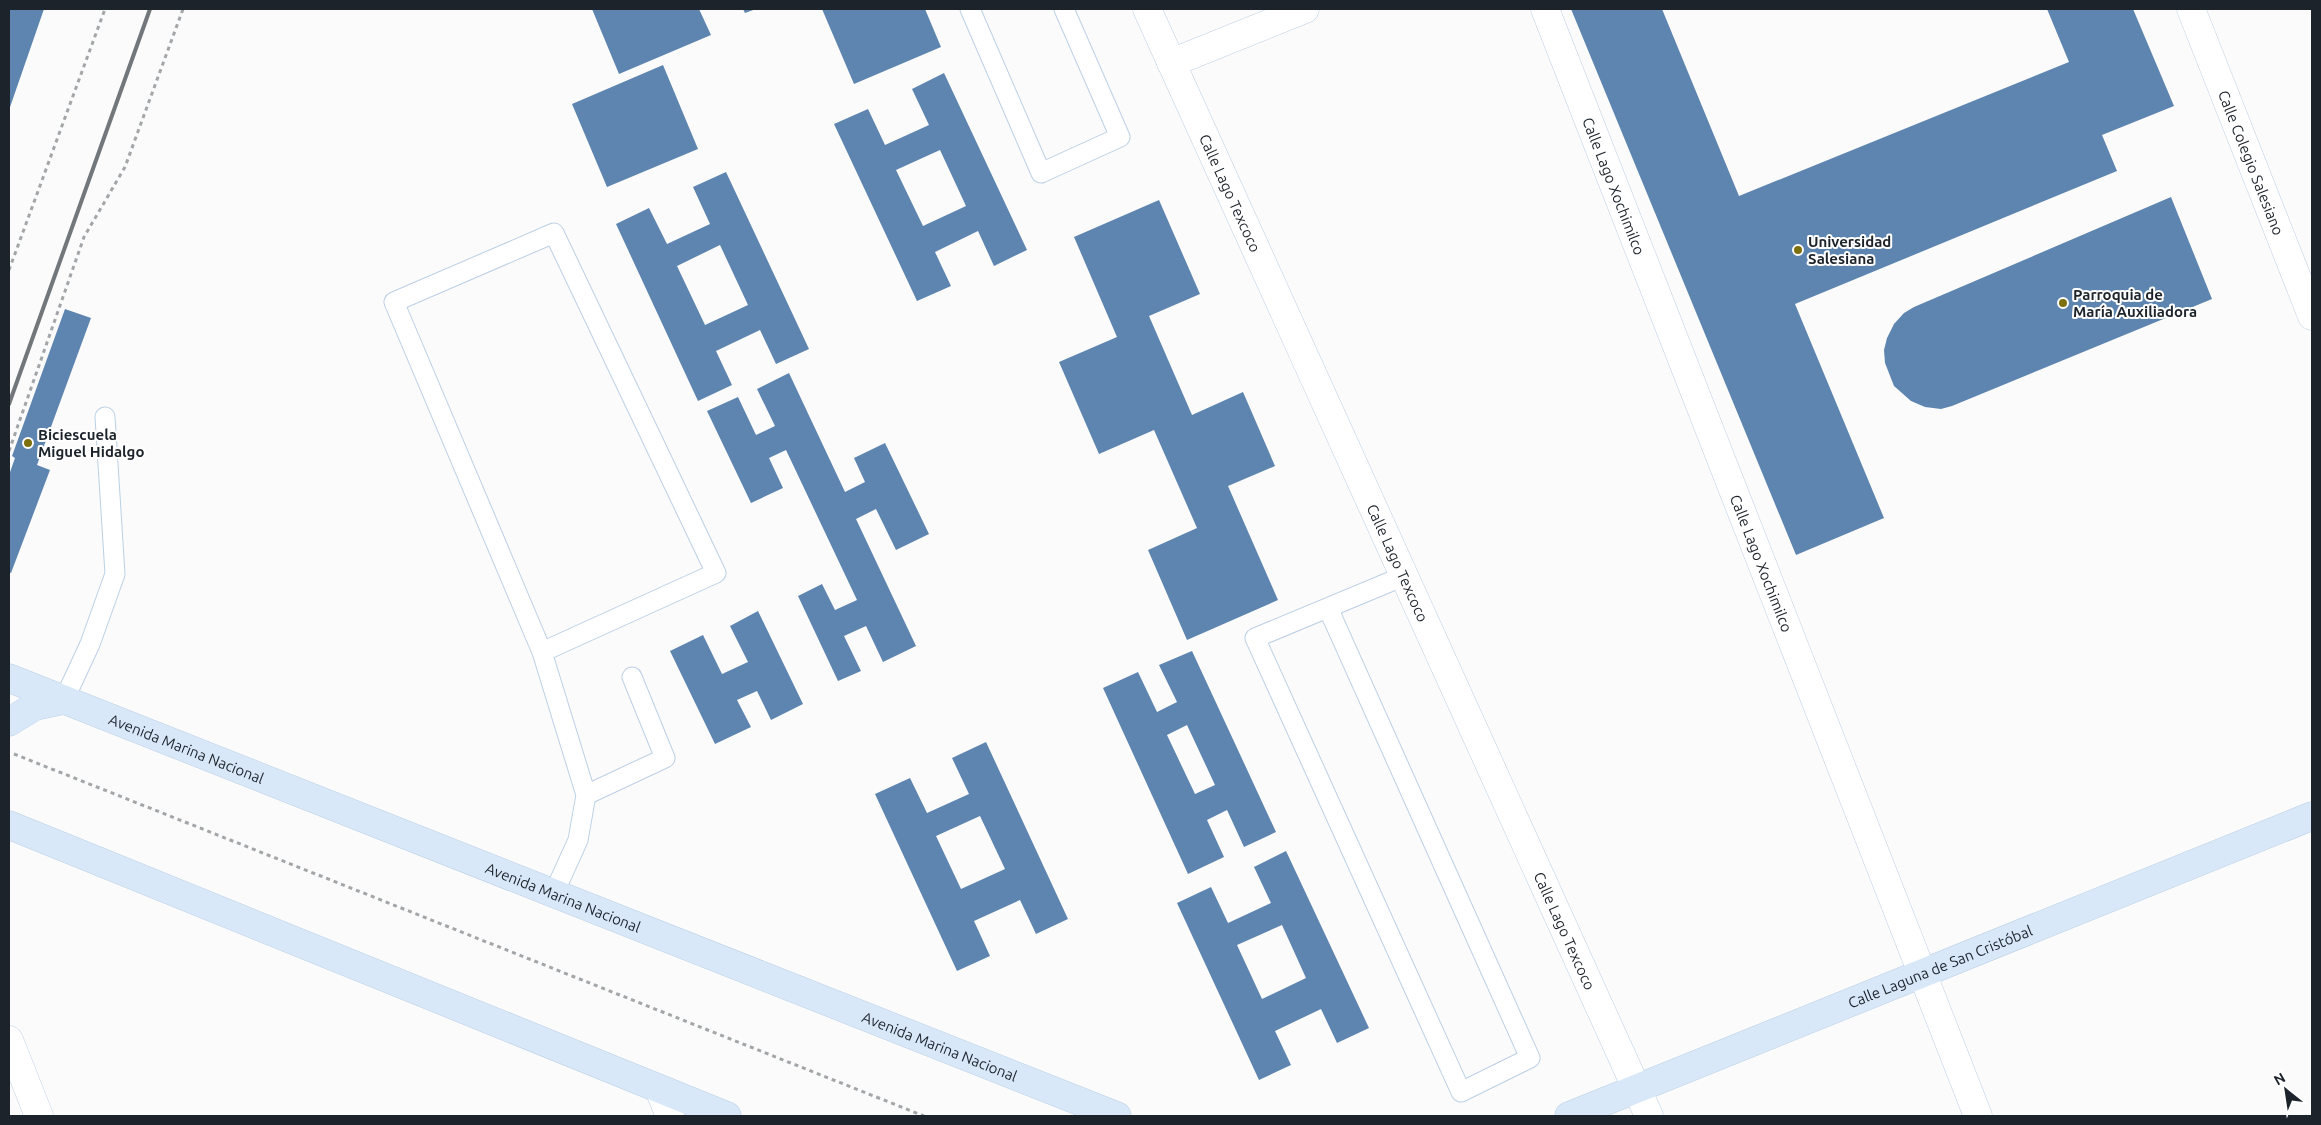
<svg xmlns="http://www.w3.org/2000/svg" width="2321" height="1125" font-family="Ubuntu,sans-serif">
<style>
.building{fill:#5d85b0;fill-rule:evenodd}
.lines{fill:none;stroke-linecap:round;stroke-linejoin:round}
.lane-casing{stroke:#bcd0e5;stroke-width:21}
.street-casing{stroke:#bcd0e5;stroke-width:29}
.secondary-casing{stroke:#bcd0e5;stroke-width:29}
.path{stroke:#a3a6a9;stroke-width:3;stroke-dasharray:4 4;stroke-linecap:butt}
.lane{stroke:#fff;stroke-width:19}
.street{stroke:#fff;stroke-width:28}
.secondary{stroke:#d8e8f9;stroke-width:28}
.rail{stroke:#72777c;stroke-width:4}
.poi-dot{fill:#7d700f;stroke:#fff;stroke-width:2}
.labels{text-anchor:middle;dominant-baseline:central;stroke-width:4;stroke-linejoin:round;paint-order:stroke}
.street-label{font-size:15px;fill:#1c232b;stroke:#fff}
.poi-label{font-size:15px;font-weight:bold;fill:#1c232b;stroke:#fff;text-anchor:start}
</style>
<rect width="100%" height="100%" fill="#fbfbfb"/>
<path class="building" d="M9,9h35l-35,101z
M592,9h107l12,26 -92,39z
M743,9h13l-11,4z
M822,9h103l16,38 -87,37z
M1571,9h91l77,187 330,-134 -22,-53h86l41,97 -72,29 15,36 -322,133 89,214 -88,37z
M663,65l35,84 -91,38 -35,-83z
M944,73l83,177 -33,16 -16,-35 -43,21 16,34 -34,15 -83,-177 34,-15 17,36 44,-20 -17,-36zM940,150l26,56 -43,20 -27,-56z
M726,172l83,177 -33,15 -16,-34 -44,21 16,34 -34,16 -82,-177 33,-16 18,36 43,-20 -17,-37zM720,245l28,60 -43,20 -28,-59z
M2171,197l41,102 -260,107 -11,3 -16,-2 -14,-6 -17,-15 -9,-23 -1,-13 3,-12 7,-14 10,-11 10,-6z
M1159,200l41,94 -51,22 43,99 51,-23 32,74 -47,20 50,114 -91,40 -39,-90 49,-22 -43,-98 -55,24 -40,-92 58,-25 -43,-100z
M65,309l26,9 -54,147 13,5 -39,103 -2,-1v-97l6,-17 -3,-2z
M789,373l56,119 20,-10 -11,-24 31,-15 44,91 -33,16 -20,-41 -20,10 60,127 -33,16 -17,-36 -22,10 17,35 -23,10 -40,-85 24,-12 13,26 22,-10 -71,-150 -17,8 14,30 -32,15 -44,-92 31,-14 18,38 19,-9 -18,-37z
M758,611l45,93 -32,16 -14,-29 -20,9 14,27 -36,17 -45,-93 33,-16 19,39 26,-12 -18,-36z
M1192,651l84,181 -32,15 -17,-37 -20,10 17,37 -36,17 -85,-186 35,-16 19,40 20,-10 -18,-37zM1187,725l28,60 -20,9 -28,-59z
M986,742l82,177 -32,15 -16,-34 -46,21 16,35 -33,15 -82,-177 35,-16 17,35 42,-19 -17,-36zM980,816l25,53 -44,20 -25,-53z
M1286,851l83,177 -32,15 -16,-34 -46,22 16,34 -32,15 -82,-177 34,-16 17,36 43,-20 -17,-36zM1282,925l24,53 -44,21 -25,-54z"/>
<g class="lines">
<g class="lane-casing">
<path id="lane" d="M970,9l71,164 79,-36 -56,-128
M1328,608l202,450 -69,34 -206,-454 149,-62
M542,652l174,-79 -162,-340 -160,69 148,350 44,143 -8,45 -24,53
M64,700l26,-56 25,-70 -10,-157
M586,795l79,-37 -33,-81"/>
</g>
<g class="street-casing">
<g id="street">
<path id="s1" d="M1147,9l502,1107"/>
<path id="s2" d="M1545,9l433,1107"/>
<path id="s3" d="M2191,9l121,307"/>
<path d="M1171,63l134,-54"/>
<path d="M9,1040l30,76"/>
<path d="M659,1089l11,27"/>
</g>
</g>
<g class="secondary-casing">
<g id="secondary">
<path id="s4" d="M9,678l1108,438"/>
<path d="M9,722l26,-16 29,-6"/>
<path d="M9,825l718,291"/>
<path id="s5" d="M1569,1116l743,-300"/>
</g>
</g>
<path class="path" d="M9,270l96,-261
M9,451l75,-214 41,-70 58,-158
M14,754l910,362"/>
<use href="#lane" class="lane"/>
<use href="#street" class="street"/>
<use href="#secondary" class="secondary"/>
<path class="rail" d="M9,404l141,-395"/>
</g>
<g class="poi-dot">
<circle cx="1798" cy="250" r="5"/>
<circle cx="2063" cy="303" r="5"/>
<circle cx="28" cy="443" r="5"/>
</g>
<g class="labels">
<g class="street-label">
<text stroke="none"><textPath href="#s3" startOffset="165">Calle Colegio Salesiano</textPath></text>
<text stroke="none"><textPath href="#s2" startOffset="190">Calle Lago Xochimilco</textPath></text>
<text stroke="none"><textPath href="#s1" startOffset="202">Calle Lago Texcoco</textPath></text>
<text stroke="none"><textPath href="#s1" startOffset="608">Calle Lago Texcoco</textPath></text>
<text stroke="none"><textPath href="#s2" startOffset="595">Calle Lago Xochimilco</textPath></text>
<text stroke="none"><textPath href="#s4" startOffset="191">Avenida Marina Nacional</textPath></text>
<text stroke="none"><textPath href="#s4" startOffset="596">Avenida Marina Nacional</textPath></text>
<text stroke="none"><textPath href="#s1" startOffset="1012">Calle Lago Texcoco</textPath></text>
<text stroke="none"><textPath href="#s5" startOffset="400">Calle Laguna de San Cristóbal</textPath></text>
<text stroke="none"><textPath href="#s4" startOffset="1001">Avenida Marina Nacional</textPath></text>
</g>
<g class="poi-label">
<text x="1808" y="241">Universidad<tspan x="1808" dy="17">Salesiana</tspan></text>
<text x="2073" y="294">Parroquia de<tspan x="2073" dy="17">María Auxiliadora</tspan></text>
<text x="38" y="434">Biciescuela<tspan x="38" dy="17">Miguel Hidalgo</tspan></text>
</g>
</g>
<rect width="2321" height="1125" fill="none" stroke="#1c232b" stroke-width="20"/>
<g transform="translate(2286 1090) rotate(330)" stroke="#ffffff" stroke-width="4" paint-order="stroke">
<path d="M0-4L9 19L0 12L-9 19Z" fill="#1c232b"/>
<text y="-8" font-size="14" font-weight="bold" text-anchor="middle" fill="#1c232b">N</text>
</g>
</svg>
